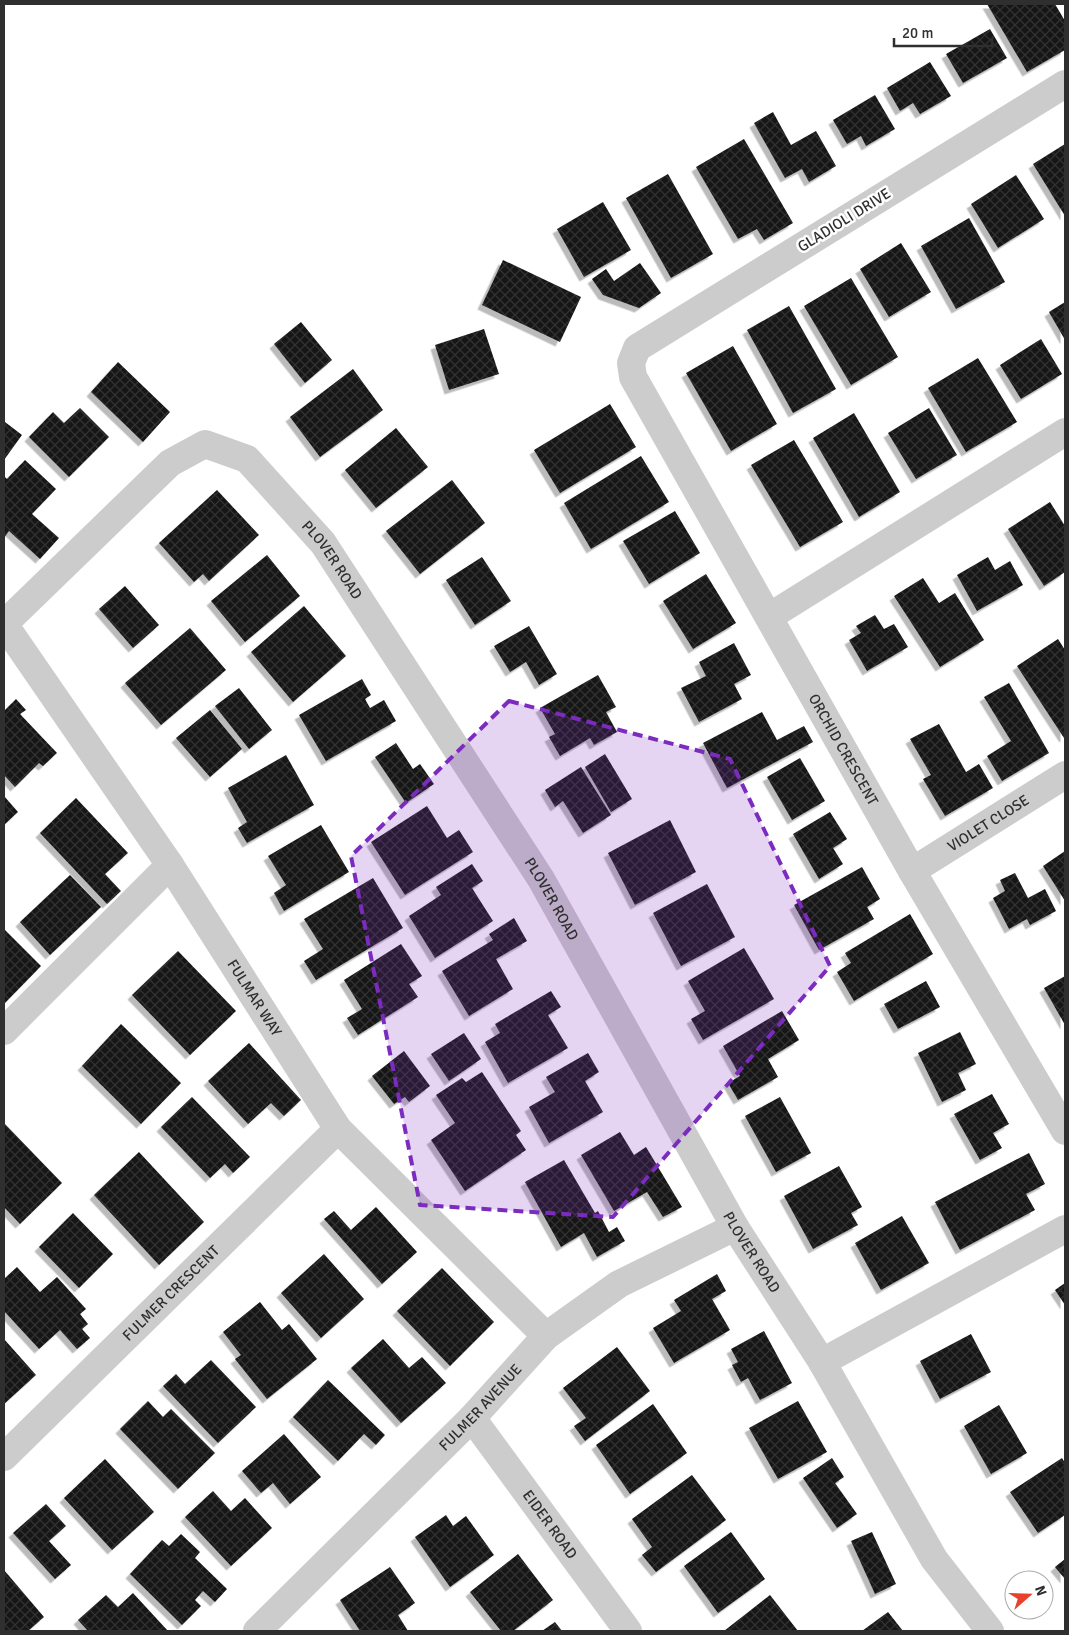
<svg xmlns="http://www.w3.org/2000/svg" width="1069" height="1635" font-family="Signika,sans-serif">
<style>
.building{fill:url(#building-cross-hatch);filter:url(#shadow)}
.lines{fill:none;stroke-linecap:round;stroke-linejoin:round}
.minor{stroke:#ccc;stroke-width:28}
.marked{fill:#7b2cbf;fill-opacity:0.2;stroke:#7b2cbf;stroke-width:4;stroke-dasharray:10 6;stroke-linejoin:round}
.labels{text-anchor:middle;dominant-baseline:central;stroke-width:5;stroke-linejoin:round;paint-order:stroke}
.street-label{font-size:15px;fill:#2f2f2f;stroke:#fff}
</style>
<defs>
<pattern id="building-cross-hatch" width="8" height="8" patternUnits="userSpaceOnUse" patternTransform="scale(1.25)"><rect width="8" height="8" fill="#161616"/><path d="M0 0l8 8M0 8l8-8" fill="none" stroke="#303030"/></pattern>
<filter id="shadow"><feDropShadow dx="-4.5" dy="4.5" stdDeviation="0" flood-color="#0004"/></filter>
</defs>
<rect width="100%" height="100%" fill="#fff"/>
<path class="building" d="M987,4h68l10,17v29l-38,22z
M990,29l17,29 -44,25 -17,-29z
M930,62l21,34 -31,18 -7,-11 -13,8 -13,-23z
M875,95l20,34 -29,17 -5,-10 -14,8 -14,-24z
M773,112l18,33 25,-14 20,35 -27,16 -7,-13 -17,9 -31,-55z
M744,139l49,84 -29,17 -7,-11 -19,10 -42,-72z
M1065,144v72l-32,-52z
M668,174l45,80 -42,24 -45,-80z
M1016,175l28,44 -46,29 -27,-44z
M603,202l28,48 -47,27 -27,-48z
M969,218l36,64 -49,27 -35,-63z
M901,243l30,49 -42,25 -29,-48z
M503,260l78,37 -21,45 -78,-37z
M640,263l21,30 -22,15 -36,-13 -11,-16 14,-10 8,12z
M851,278l47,79 -47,28 -47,-79z
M1065,302v38l-16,-28z
M789,306l47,83 -43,24 -46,-83z
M301,322l31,38 -27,23 -31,-39z
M484,329l15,45 -50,16 -14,-45z
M1041,339l21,35 -41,25 -21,-34z
M733,346l44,78 -46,27 -45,-78z
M978,358l39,64 -51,30 -38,-64z
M118,362l52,50 -27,30 -52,-50z
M353,369l30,41 -63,47 -30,-40z
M610,404l26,43 -76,46 -26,-43z
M80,408l29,29 -40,40 -40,-40 24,-25 11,11z
M929,408l28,47 -41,24 -28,-46z
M854,413l46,79 -41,25 -46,-79z
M5,422l17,13 -18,25v-36z
M396,428l32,39 -52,41 -31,-38z
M794,440l49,82 -43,25 -49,-82z
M641,456l28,46 -78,47 -27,-46z
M25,460l31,29 -24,25 27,24 -19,21 -31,-28 -5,7v-62l3,3z
M452,480l33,43 -65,51 -34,-43z
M217,490l42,45 -50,46 -6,-7 -9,8 -35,-39z
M1050,502l15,24v46l-21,14 -36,-57z
M675,511l25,42 -51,31 -26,-43z
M267,555l33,41 -55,46 -34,-41z
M482,557l29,44 -36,24 -29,-45z
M988,557l7,13 15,-9 13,24 -46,26 -20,-36z
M706,574l30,49 -43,26 -30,-48z
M923,578l16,25 16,-10 29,47 -44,27 -46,-71z
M125,586l34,39 -26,23 -34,-39z
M304,606l42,50 -53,46 -42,-50z
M875,615l9,14 10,-5 14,23 -41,24 -18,-31 12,-7 -5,-7z
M529,626l28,48 -18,11 -13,-23 -16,10 -16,-26z
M190,628l36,42 -65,55 -36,-42z
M1058,639l7,11v87l-1,1 -47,-72z
M734,643l17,32 -17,9 8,15 -43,23 -18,-34 25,-12 -7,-14z
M598,675l18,32 -10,5 11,20 -23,13 -4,-7 -30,18 -11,-19 6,-3 -15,-26z
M362,679l9,16 -6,4 5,9 14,-8 12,21 -70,40 -27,-46z
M1009,683l40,70 -47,28 -15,-25 24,-15 -27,-44z
M239,688l33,42 -23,19 -34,-43z
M16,699l10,11 -6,4 37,39 -14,13 -4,-3 -24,24 -11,-12v-64z
M210,710l32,39 -32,28 -34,-39z
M762,712l15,28 27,-14 9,16 -86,46 -24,-45z
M939,724l27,48 13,-8 14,24 -48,28 -22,-37 8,-4 -21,-36z
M396,743l17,26 7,-5 14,20 -28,19 -31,-46z
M605,754l27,45 -21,13 -26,-45z
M286,755l28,50 -67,38 -9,-15 9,-6 -19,-34z
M800,758l25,43 -33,19 -25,-43z
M581,767l30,48 -28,18 -20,-32 -8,6 -10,-17z
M4,796l14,16 -14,13z
M76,798l52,55 -23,21 16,17 -14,13 -67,-71z
M427,806l20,32 12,-8 14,22 -68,43 -34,-53z
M830,812l17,27 -14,9 10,16 -24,15 -26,-45z
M670,820l26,52 -61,33 -27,-52z
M321,825l28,47 -65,39 -10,-18 12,-8 -18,-29z
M1065,851v50l-22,-35z
M472,864l11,17 -11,7 21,33 -58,37 -26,-42 32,-21 -5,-8z
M862,867l18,32 -13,8 7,12 -55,31 -25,-45z
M1015,873l13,25 17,-9 11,22 -26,14 -3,-6 -18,10 -16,-31 12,-7 -5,-11z
M70,875l31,32 -51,48 -30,-33z
M373,878l30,50 -87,52 -12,-19 19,-12 -19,-30z
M707,884l28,53 -54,29 -28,-53z
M910,914l23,40 -79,47 -17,-29 14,-9 -6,-10z
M514,918l13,23 -31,18 17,30 -44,27 -27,-45 51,-31 -4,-6z
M4,929l37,37 -37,38z
M401,944l21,32 -13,8 9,13 -60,38 -11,-17 15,-9 -18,-29z
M744,948l30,51 -71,41 -12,-21 14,-8 -17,-30z
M178,951l58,60 -46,44 -58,-60z
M1065,976v49l-21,-37z
M926,981l14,26 -42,22 -14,-25z
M551,991l10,16 -13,8 20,33 -60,35 -23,-41 15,-9 -5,-9z
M782,1011l17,29 -31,19 10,18 -40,23 -10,-17 12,-7 -17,-30z
M121,1024l60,59 -40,41 -59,-58z
M960,1032l16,32 -18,9 8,17 -24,12 -24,-49z
M464,1033l17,26 -32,22 -18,-27z
M249,1043l52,57 -17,16 -13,-13 -23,21 -40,-43z
M404,1051l26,35 -21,16 -4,-5 -11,7 -22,-28z
M588,1053l11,19 -14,9 18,31 -54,31 -20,-36 26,-15 -9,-15z
M482,1072l39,59 -5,4 10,15 -61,41 -34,-51 24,-17 -19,-28 26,-17 4,4z
M992,1094l17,30 -16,9 9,15 -22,12 -26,-46z
M192,1097l58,60 -17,16 -8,-9 -15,14 -49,-51z
M780,1097l31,56 -35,19 -31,-56z
M4,1123l58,60 -42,41 -16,-17z
M620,1132l14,23 12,-8 36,60 -19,10 -16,-25 -33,19 -33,-56z
M139,1152l65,70 -45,43 -65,-70z
M1029,1153l16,31 -19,10 9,16 -75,40 -25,-48z
M564,1160l31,53 3,-2 11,21 8,-5 8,14 -28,16 -13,-24 -23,14 -36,-65z
M839,1166l23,41 -11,6 7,12 -45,24 -29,-53z
M376,1207l41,45 -35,32 -58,-65 10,-8 17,19z
M73,1213l40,41 -34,34 -40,-41z
M902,1216l27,47 -48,27 -26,-47z
M324,1254l40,45 -43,39 -40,-45z
M17,1267l23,25 17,-15 29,32 -6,5 8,10 -6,5 8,9 -13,11 -17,-19 -21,19 -35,-38v-32z
M442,1268l52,54 -44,44 -53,-55z
M717,1274l9,17 -14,8 18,31 -56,33 -21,-35 28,-17 -7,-11z
M1065,1283v22l-10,-15z
M260,1302l22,28 7,-6 28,35 -50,40 -32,-40 6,-4 -18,-23z
M764,1331l28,52 -32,17 -12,-22 -7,4 -9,-17 6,-3 -7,-13z
M971,1334l20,38 -51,27 -20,-38z
M4,1339l32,36 -32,29z
M383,1339l26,29 13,-11 24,26 -45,40 -50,-55z
M617,1347l33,44 -65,50 -11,-15 12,-8 -23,-30z
M211,1360l45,47 -38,36 -55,-57 13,-12 9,10z
M328,1380l57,55 -9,10 -12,-11 -26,27 -45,-44z
M148,1401l15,16 8,-8 44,44 -37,36 -58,-60z
M798,1401l29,51 -49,27 -29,-51z
M653,1404l34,49 -57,41 -34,-49z
M999,1405l28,48 -36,21 -27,-48z
M284,1434l37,43 -31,27 -17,-21 -12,10 -19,-22z
M832,1458l12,19 -9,6 22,31 -20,14 -34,-50z
M1062,1458l3,5v52l-27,18 -28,-41z
M105,1459l49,53 -42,38 -48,-52z
M692,1475l34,45 -70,52 -14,-17 10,-8 -20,-28z
M213,1491l18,20 14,-13 27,30 -41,38 -46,-49z
M46,1504l20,22 -17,15 22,24 -16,14 -42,-46z
M446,1515l7,11 13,-10 28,39 -44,32 -35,-50z
M731,1532l34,47 -47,34 -34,-47z
M872,1532l24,52 -21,10 -24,-53z
M181,1534l19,18 -5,6 32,31 -12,13 -12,-11 -8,9 6,6 -19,19 -52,-51 32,-34 7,6z
M518,1554l35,46 -40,31h-12l-31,-39z
M1065,1559v20l-10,-12z
M390,1567l25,36 -17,12 10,16h-48l-20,-31z
M4,1570l40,47 -16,14h-24z
M133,1593l35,38h-80l-10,-11 28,-25 12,12z
M770,1595l28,36h-74z
M888,1612l15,19h-41z
M555,1622l7,9h-20z"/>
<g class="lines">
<g class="minor">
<path id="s1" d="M1065,84l-428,264 -6,15 2,14 279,494 153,260"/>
<path d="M769,617l296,-185"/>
<path id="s2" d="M4,624l166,-161 35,-19 42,15 76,84 218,336 194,348 87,135 112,197 56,72"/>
<path id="s3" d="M4,624l166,241 168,264 208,207"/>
<path id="s4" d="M912,871l153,-96"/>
<path d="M4,1031l166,-166"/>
<path d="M822,1362l243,-133"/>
<path id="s5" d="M472,1418l156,213"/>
<path id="s6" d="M4,1457l334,-328"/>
<path id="s7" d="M257,1631l215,-213 74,-82 73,-52 116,-57"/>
</g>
</g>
<path class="marked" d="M509,701l221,58 100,207 -217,251 -193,-12 -69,-349z"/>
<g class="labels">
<g class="street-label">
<text transform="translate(844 220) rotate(-32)">GLADIOLI DRIVE</text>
<text stroke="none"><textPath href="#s2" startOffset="448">PLOVER ROAD</textPath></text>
<text stroke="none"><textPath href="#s1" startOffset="961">ORCHID CRESCENT</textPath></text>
<text stroke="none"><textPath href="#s4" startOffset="90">VIOLET CLOSE</textPath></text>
<text stroke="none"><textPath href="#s2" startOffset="852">PLOVER ROAD</textPath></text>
<text stroke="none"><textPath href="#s3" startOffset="450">FULMAR WAY</textPath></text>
<text stroke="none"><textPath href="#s2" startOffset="1258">PLOVER ROAD</textPath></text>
<text stroke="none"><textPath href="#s6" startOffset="234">FULMER CRESCENT</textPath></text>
<text stroke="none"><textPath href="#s7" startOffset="316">FULMER AVENUE</textPath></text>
<text stroke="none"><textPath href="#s5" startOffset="132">EIDER ROAD</textPath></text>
</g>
</g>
<rect width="1069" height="1635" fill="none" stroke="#2f2f2f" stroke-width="10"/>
<g transform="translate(1029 1595) rotate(70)"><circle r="24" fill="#ffffff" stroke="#acacac"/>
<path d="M0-4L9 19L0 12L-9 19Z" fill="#e8422e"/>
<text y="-8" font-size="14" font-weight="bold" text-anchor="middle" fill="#2f2f2f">N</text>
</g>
<path d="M894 38v8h98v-8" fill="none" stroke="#2f2f2f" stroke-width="2.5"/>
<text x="902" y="38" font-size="15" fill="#2f2f2f" stroke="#ffffff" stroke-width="4" paint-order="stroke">20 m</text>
</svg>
